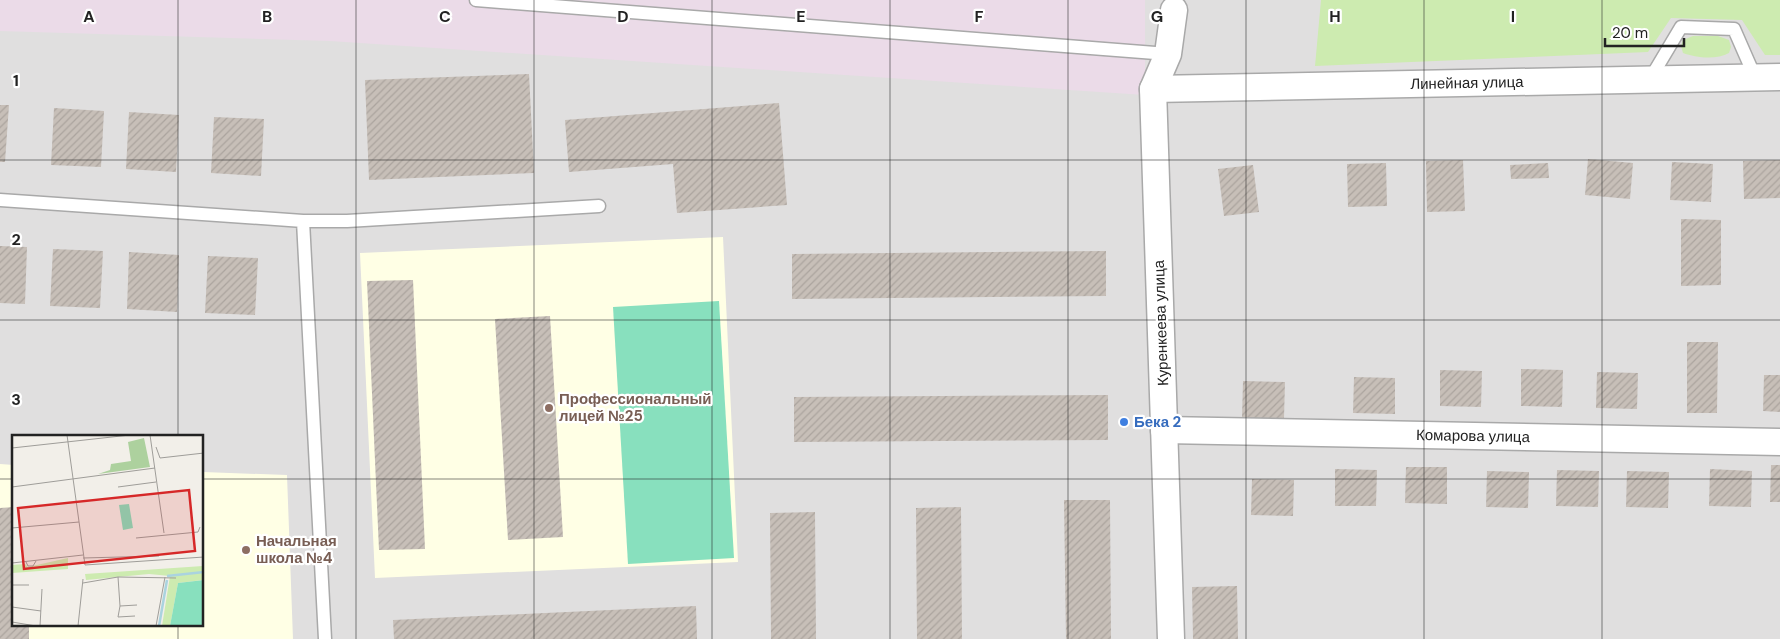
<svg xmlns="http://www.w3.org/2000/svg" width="1780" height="639" font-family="'DM Sans',sans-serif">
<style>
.residential{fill:#e0dfdf;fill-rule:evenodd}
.industrial{fill:#ebdbe8}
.education{fill:#ffffe5}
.grass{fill:#cdebb0}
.pitch{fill:#88e0be}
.building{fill:url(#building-hatch)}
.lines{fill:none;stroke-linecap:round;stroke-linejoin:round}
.service-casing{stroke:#a9a9a9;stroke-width:15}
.minor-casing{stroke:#a9a9a9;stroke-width:29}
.service{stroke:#fff;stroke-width:12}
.minor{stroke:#fff;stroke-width:26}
.grid{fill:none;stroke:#222;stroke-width:1;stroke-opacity:0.55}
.education-dot{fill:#8d6e63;stroke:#fff;stroke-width:2}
.shop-dot{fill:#3f7fe0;stroke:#fff;stroke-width:2}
.labels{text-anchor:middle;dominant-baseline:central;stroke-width:4.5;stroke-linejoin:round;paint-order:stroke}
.street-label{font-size:15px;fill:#222;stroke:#fff}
.education-label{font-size:15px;font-weight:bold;fill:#785e54;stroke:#fff;text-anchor:start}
.shop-label{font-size:15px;font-weight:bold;fill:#366cbe;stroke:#fff;text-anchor:start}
.inset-river{fill:none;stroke:#aad3df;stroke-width:2.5}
.inset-road{fill:none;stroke:#9f9d99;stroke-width:1}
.view{fill:#d62828;fill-opacity:0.15;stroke:#d62828;stroke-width:2.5}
.inset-edge{fill:none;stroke:#222;stroke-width:2.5}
.grid-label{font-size:16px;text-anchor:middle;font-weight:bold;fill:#222;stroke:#fff;stroke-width:4.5;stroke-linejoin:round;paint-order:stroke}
</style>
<defs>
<pattern id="building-hatch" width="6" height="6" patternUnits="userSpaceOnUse" patternTransform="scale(1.25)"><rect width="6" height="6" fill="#c7bfb8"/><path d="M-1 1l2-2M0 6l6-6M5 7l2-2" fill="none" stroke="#aba49e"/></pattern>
</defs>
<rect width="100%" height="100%" fill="#f2efe9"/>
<path class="residential" d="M0,0h1780v639h-1780zM14,436h188v189h-188z"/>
<path class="industrial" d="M0,0h1145v95l-815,-54 -330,-10z"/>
<path class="education" d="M723,237l15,325 -363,16 -15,-325z
M0,464l14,1v160h188l1,-153 84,3 6,164h-293z"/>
<path class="grass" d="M1321,0h459v55h-15l-23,-35 -71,-2 -23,34 -333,14z
M1693,36h25l11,4 2,7 -2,6c-12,7 -33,5 -46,0l-2,-7 2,-6z"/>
<path class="pitch" d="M719,301l15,257 -106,6 -15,-257z"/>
<path class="building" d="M529,74l5,99 -165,7 -4,-100z
M779,103l8,102 -110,8 -4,-49 -104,8 -4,-52z
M0,105h9l-4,57h-5z
M54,108l50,3 -3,56 -50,-2z
M129,112l50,3 -3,57 -50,-3z
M214,117l50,2 -3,57 -50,-3z
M1588,159l45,4 -3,36 -45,-4z
M1463,160l2,51 -38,1 -1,-51z
M1780,160v38l-36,1 -1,-38z
M1672,162l41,2 -2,38 -41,-2z
M1386,163l1,43 -39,1 -1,-43z
M1548,163l1,15 -38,1 -1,-14z
M1253,165l6,47 -35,4 -6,-47z
M1681,219l40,1v65l-40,1z
M0,246l27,1 -2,57 -25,-1z
M53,249l50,2 -3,57 -50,-2z
M1106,251v45l-314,3v-45z
M129,252l50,3 -2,57 -50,-3z
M208,256l50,2 -3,57 -50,-2z
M413,280l12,269 -46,1 -12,-269z
M550,316l13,221 -55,3 -13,-221z
M1687,342h31l-1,71h-30z
M1521,369l42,1 -1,37 -41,-1z
M1440,370l42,1 -1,36 -41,-1z
M1597,372l41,1 -1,36 -41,-1z
M1764,375h16v37l-17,-1z
M1354,377l41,1v36l-42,-1z
M1243,381l42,1 -1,36h-42z
M1108,395v45l-314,2v-45z
M1771,465h9v37h-10z
M1406,467h41v37l-42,-1z
M1335,469l42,1 -1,36h-41z
M1710,469l42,2 -1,36 -42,-1z
M1557,470l42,1 -1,36 -42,-1z
M1487,471l42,1 -1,36 -42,-1z
M1627,471l42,1 -1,36 -42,-1z
M1252,479l42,1 -1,36 -42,-1z
M1064,500h46l1,139h-45z
M14,507v118h15v14h-29v-131z
M961,507l1,132h-45l-1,-131z
M815,512l1,127h-45l-1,-126z
M1237,586l1,53h-45l-1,-52z
M696,606l1,33h-303l-1,-19z"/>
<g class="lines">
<g class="service-casing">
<path id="service" d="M476,0l692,54
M1650,79l31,-52 53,2 21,48
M0,200l303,21h44l252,-15
M303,221l22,418"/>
</g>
<g class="minor-casing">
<g id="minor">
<path id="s1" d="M1153,89l627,-12"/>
<path id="s2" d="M1164,430l616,12"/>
<path d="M1171,639l-18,-550 15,-35 6,-44"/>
</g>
</g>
<use href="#service" class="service"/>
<use href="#minor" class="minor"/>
</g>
<path class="grid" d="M178,0v436M356,0v639M534,0v639M712,0v639M890,0v639M1068,0v639M1246,0v639M1424,0v639M1602,0v639M0,160h1780M0,320h1780M0,479h14M202,479h1578M178,625v14"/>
<g class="education-dot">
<circle cx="549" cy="408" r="5"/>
<circle cx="246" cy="550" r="5"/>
</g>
<circle class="shop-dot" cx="1124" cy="422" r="5"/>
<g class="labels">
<g class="street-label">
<text stroke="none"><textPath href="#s1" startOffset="314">Линейная улица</textPath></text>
<text transform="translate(1161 323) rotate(-92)">Куренкеева улица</text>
<text stroke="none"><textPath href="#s2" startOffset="309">Комарова улица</textPath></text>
</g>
<g class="education-label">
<text x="559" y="399">Профессиональный<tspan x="559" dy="17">лицей №25</tspan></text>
<text x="256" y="541">Начальная<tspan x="256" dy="17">школа №4</tspan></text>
</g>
<g class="shop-label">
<text x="1134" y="422">Бека 2</text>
</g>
</g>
<g transform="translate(12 435)">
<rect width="191" height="191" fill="#f2efe9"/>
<path d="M56,123v11l-56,4v-8l13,-1 3,3zM191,131v14l-25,3 -8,43h-8l8,-50 -21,-2 -63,6 -1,-6z" fill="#cdebb0"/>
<path d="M132,3l6,29 -52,7 12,-4 1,-6 20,-3 -3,-19z" fill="#add19e"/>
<path d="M117,69l4,24 -10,2 -4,-25zM192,145l-1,46h-33l8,-43z" fill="#88e0be"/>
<path class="inset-river" d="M155,141l37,-4M147,191l8,-46"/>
<path class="inset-road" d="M55,0l18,130 119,-8M138,0l14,98M144,12l4,11 44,-5M0,13l118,-13M0,52l143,-19M106,52l38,-5M0,93l67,-6M124,103l62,-6 2,-5M71,123l76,-2M14,127l2,4h5l3,-5M0,128l71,-8M106,142l2,29 17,-1M71,148l35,-6 58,1M0,150h17M108,171l-2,11 17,-1M0,172l29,4M0,187l24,4M28,191l2,-37M66,191l5,-47M144,191l9,-49"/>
<path class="view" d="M177,55l6,61 -171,18 -6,-61z"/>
<rect width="191" height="191" class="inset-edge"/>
</g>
<g class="grid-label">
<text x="89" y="22">A</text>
<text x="267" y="22">B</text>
<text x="445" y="22">C</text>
<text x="623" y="22">D</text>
<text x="801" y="22">E</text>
<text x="979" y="22">F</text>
<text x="1157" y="22">G</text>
<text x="1335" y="22">H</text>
<text x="1513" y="22">I</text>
<text x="16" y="86">1</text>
<text x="16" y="245">2</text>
<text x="16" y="405">3</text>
</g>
<path d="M1605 38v8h79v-8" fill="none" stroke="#222222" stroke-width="2.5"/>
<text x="1612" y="38" font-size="15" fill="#222222" stroke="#ffffff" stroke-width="4" paint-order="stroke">20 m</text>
</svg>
